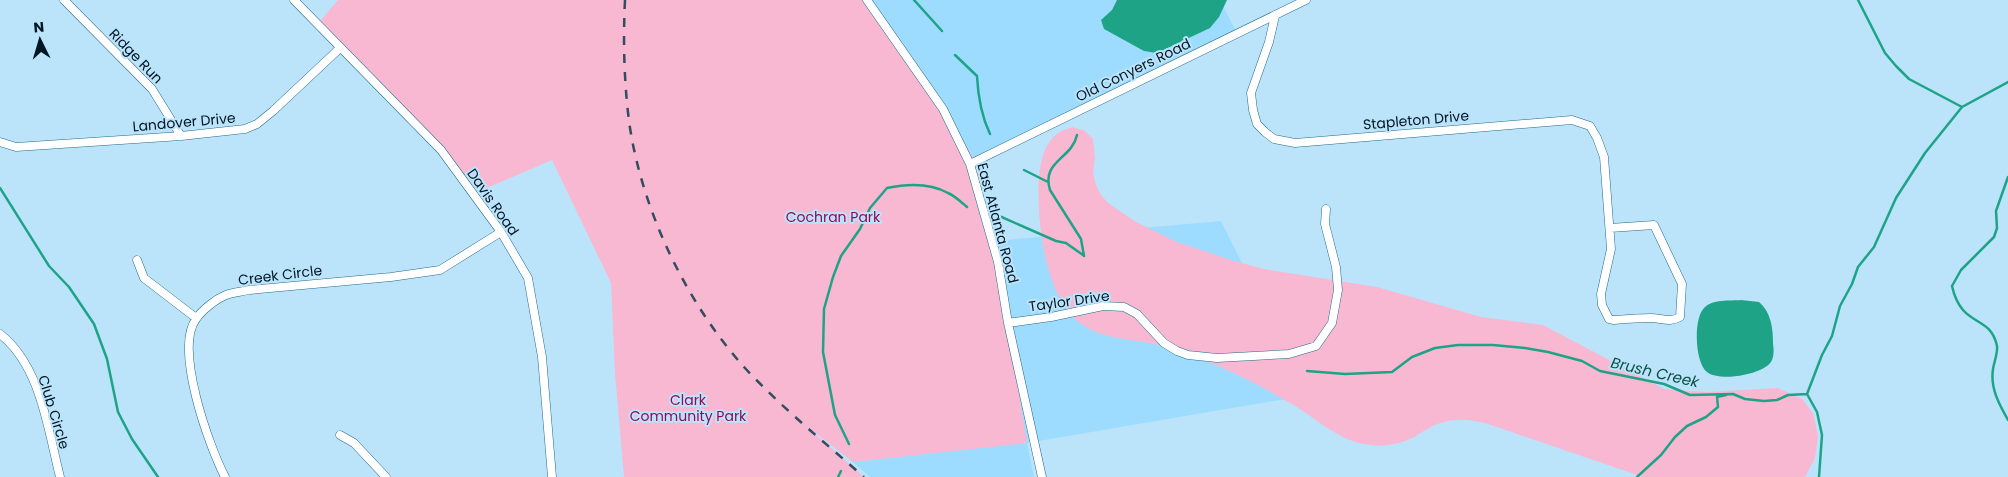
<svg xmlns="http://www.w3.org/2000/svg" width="2008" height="477" font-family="Poppins,sans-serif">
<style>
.built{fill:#9edcff}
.green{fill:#f8b8d1}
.water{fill:#1ea387}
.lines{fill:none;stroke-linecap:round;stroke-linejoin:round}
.stream{stroke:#1ea387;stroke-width:2.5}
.minor-casing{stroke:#226a8d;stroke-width:9}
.minor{stroke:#fff;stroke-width:8}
.rail{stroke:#324d5d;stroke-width:2.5;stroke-dasharray:9 9;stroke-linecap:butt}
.labels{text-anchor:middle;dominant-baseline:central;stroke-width:4;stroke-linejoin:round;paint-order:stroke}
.street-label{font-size:14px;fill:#001624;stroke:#bbe4fb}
.park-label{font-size:14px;fill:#930958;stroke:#bbe4fb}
.water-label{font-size:15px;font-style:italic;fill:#0a5041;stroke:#bbe4fb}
</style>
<rect width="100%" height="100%" fill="#bbe4fb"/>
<path class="built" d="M871,0h349l18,35 -263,126z
M1221,221l35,70 106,95 -335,57 7,34h-164l-17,-15 173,-20 -32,-201z"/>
<path class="green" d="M338,0h533l68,100 36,61 19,80 33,202 -174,19 -48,-37 59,52h-240l-9,-104 -4,-90 -59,-123 -72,31 -160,-170z
M1072,127l13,4 8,8 2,19 -2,15 3,12 5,10 7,8 28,19 41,20 54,18 33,9 113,18 104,30 62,8 121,64 43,3 71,-4 24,11 11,14 5,23 -3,22 -10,19h-162l-158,-54c-14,-3 -27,-5 -41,-1 -12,3 -20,9 -30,15 -13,7 -30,10 -44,8 -31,-3 -55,-28 -80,-42 -29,-17 -60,-33 -92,-45 -14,-5 -29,-10 -43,-14 -30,-6 -62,-5 -84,-29 -22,-25 -31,-75 -32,-107 -1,-23 -2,-60 19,-75 4,-3 10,-4 14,-6z"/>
<path class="water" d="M1117,0h110l-8,17 -9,11 -53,25 -13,-2 -40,-22 -3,-9 11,-10z
M1741,300l18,2c12,10 14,26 14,42 1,6 1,13 -2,18 -9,13 -52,20 -64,10 -12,-9 -14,-53 -3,-64 8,-9 26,-7 37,-8z"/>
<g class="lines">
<path class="stream" d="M914,0l28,31
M1858,0l27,53 11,13 13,13 53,28
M955,55l22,21c1,21 4,39 13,58
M1077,135c-5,24 -36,26 -27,55l31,49 3,17
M1024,170l24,12
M2008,177l-12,34 1,17 -3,9 -33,33 -9,16c2,9 5,17 11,24 12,14 29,12 34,36 1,7 -3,16 -4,23 -3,19 6,35 15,51
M0,188l49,78 20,21 25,37 13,35 11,53 14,27 26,38
M997,215l59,26 10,2 17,12
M1307,371l38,3 47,-2 20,-15 23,-9 23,-3h35l32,3 23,4 34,9 18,10 64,13 26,11 43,-1 12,5 19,2 13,-1 11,-5 19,-1
M1807,394l15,-39 10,-19 8,-30 12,-22 6,-17 16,-20 22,-49 29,-45 37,-46 46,-25
M1807,394l10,18 5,23 -3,42
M849,444l-14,-29 -12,-63 1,-43 9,-32 8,-21 19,-27 10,-21 17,-20c19,-4 43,-5 61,5 7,3 13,9 19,14
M838,477l3,-6
M1637,477l24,-22 14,-18 12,-11 19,-9 12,-10 -1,-10 9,-2"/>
<g class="minor-casing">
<path id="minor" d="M64,0l88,89 29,47
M294,0l147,150 60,82 27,46 14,79 10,120
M867,0l76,109 27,55 28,98 10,61 34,154
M1275,16l-6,26 -18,51 2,17 4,14 8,8 9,7 21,4 277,-23 18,6 7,12 7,19 7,92 -10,45 1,11 7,14 5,1c12,-1 25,-2 37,-2 10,0 19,5 29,-1l2,-33 -28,-59 -44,3
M0,142l16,5 165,-11 64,-7 12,-5 16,-13 67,-63
M970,164l336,-164
M137,260l7,18 52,40
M1008,323l43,-6 52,-11 21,1 13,7 27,29 13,8 11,4 29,3 72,-4 27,-8 16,-23 6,-33 -2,-23 -11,-43 1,-15
M0,334c41,32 48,96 60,143
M340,435l14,8 32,34
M225,477c-16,-31 -51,-128 -29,-158 6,-9 20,-20 30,-24 7,-3 15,-3 23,-5l142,-13 49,-7 61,-38"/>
</g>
<use href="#minor" class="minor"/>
<path class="rail" d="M625,0c-2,40 -1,81 4,121 12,87 56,180 115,246 37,40 79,74 120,110"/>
</g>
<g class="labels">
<g class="street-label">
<text transform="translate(136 56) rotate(46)">Ridge Run</text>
<text transform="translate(1133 70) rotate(-26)">Old Conyers Road</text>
<text transform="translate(1416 120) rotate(-5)">Stapleton Drive</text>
<text transform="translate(184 122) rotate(-5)">Landover Drive</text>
<text transform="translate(493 202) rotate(55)">Davis Road</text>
<text transform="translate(998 223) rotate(75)">East Atlanta Road</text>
<text transform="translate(280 275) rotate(-7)">Creek Circle</text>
<text transform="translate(1069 301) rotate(-8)">Taylor Drive</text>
<text transform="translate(54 412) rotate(73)">Club Circle</text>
</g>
<g class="park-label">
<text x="833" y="217">Cochran Park</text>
<text x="688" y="400">Clark<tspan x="688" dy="16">Community Park</tspan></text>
</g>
<g class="water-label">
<text transform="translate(1655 372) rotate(13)">Brush Creek</text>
</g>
</g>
<g transform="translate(40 40) rotate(355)" stroke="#bbe4fb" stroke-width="4" paint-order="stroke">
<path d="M0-4L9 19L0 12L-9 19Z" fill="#001624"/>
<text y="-8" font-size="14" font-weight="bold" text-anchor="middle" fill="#001624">N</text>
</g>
</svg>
